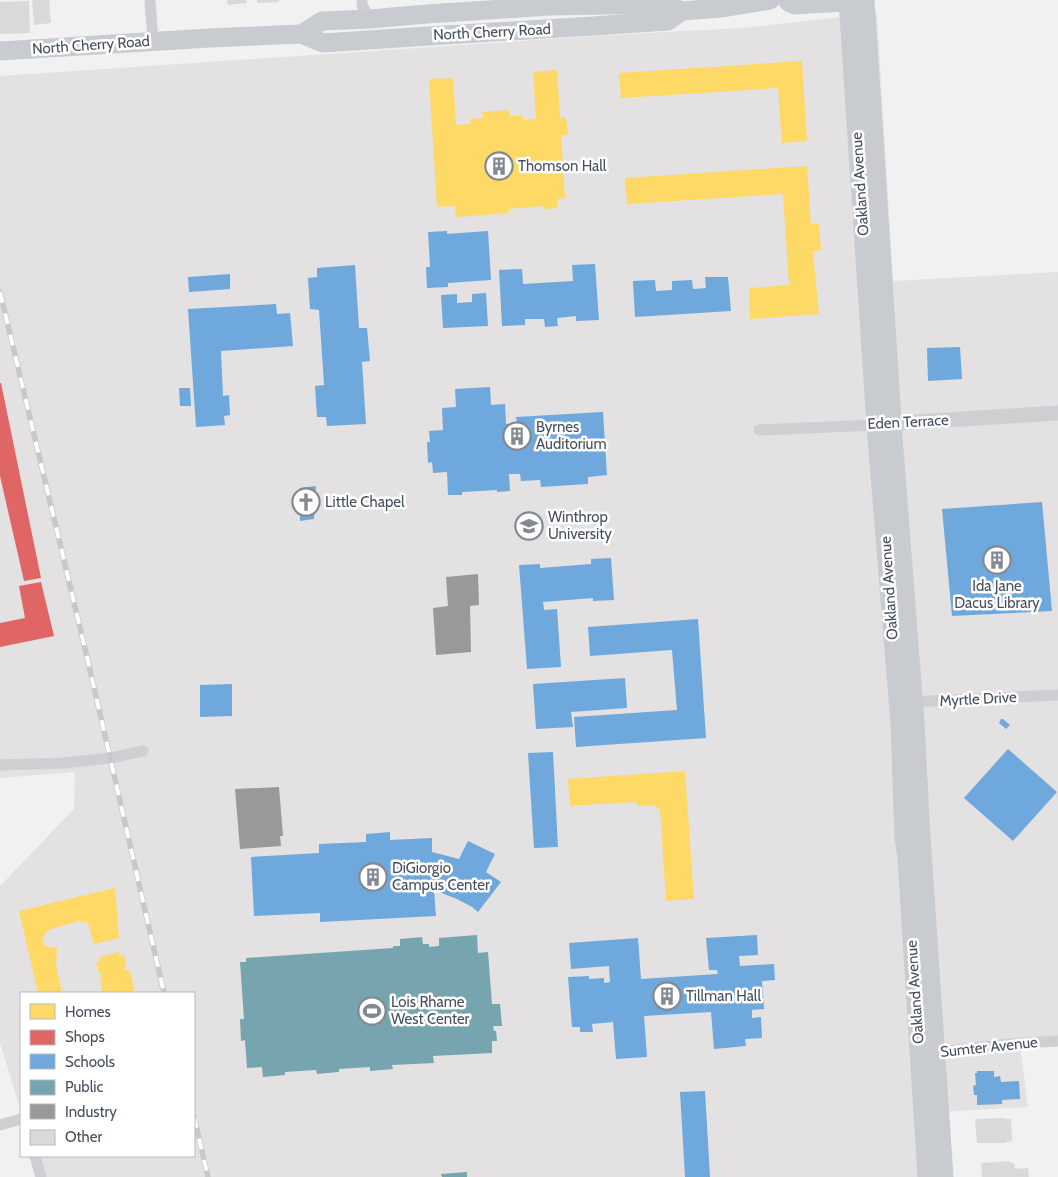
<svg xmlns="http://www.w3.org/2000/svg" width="1058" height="1177" font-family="Cabin,sans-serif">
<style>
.education{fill:#e3e1e2}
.homes{fill:#ffd966}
.shops{fill:#e06666}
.schools{fill:#6fa8dc}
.public{fill:#76a5af}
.industry{fill:#999}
.building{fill:#d9d9db}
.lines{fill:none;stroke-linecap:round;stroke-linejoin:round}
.minor{stroke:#cdcfd2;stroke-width:11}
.tertiary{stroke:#cdcfd2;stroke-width:15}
.primary{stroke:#c8cbcf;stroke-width:19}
.rail-casing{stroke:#c7c8cb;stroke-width:5.5}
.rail{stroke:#fff;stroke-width:4;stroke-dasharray:11;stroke-linecap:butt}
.labels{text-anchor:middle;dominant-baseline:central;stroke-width:5;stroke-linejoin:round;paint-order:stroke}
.street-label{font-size:15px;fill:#47505e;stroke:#fff}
.poi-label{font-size:15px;fill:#47505e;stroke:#fff;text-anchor:start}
</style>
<rect width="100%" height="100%" fill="#f2f1f1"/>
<path class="education" d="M877,13l16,268 165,-9v770l-38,3 8,62 -91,5 4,65h-899l-7,-21h159v-163h-173v118l-21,-68v-157l74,-77 1,-37 -75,6v-702l610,-41 132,-7z"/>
<path class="homes" d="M802,61l5,80 -25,2 -4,-55 -157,10 -2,-25z
M557,70l3,48 6,-1 2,18h-7l4,63 -8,1v9l-13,1v-3l-36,3 1,4 -53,4 -1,-11 -18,1 -8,-128 24,-1 3,47 14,-1v-5l13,-1 -1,-6 27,-2 1,6h13v4l13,-1 -3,-47z
M807,166l4,58h8l2,26 -8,1 6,63 -69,5 -1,-31 40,-3 -6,-91 -156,10 -2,-26z
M685,771l9,128 -28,2 -6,-92h-3l-1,-4 -19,1v-4l-67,4 -2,-27z
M115,888l4,50 -25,6 -6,-21 -9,-2 -31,9 -6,9 3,7 12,2 -1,16 6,29h-24l-19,-82z
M119,952v5l5,-3 2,13h-2l1,3 5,1 5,22h-33l-2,-16 2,1v-4l-3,-1 -3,-10 3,-1v-5z"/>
<path class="shops" d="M0,383h1l40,195 -17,3 -24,-105z
M41,582l13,54 -54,11v-24l25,-5 -6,-32z"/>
<path class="schools" d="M447,231v3l41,-3 3,49 -43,3v4l-21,1 -1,-21h4l-2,-35z
M595,264l4,56 -23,1v-5l-19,2 1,8 -13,1 -1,-8h-19v6l-23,1 -3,-56 23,-1 1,15 50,-3 -1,-16z
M355,265l4,63h8l3,33 -8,1 4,62 -39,2 -1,-9h-9l-2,-31 9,-1 -5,-75 -9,-1 -2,-31 9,-1v-9z
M230,274v15l-41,3 -1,-15z
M705,277h23l3,34 -96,6 -2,-36 22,-1 1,11 16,-1v-9l20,-1 1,9 13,-1z
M486,293l2,33 -45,2 -2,-33 16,-1v9l15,-1v-8z
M276,304l1,10 13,-1 3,33 -72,5 2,45 6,-1 1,20 -6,1 1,9 -29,2 -8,-118z
M960,347l2,32 -34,2 -1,-33z
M490,387l1,18 14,-1 1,20 11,-1 -1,-6 87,-5 4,63 -19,2v7l-47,3 -1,-7 -19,1 -1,-7h-11l1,17 -13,1v-2l-35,2v3h-14l-1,-23 -14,1 -1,-11 -4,1 -1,-21h3l-1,-11 14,-1 -1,-22 14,-1 -1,-18z
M179,388h11l1,18h-11z
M316,486l-2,33 -14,2v-33z
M1042,502l10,109 -100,5 -10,-107z
M611,558l3,42 -21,1v-3l-50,4 1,8 13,-1 4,58 -34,2 -8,-104 21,-1v4l51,-4v-5z
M698,619l8,119 -130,9 -2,-30 103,-7 -5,-60 -82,6 -2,-29z
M625,678l2,30 -56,4 2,15 -37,2 -3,-45z
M232,684v32l-32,1v-32z
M1001,719h2l7,6 -4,4 -7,-6z
M1008,749l49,43 -44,49 -49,-43z
M553,752l5,95 -24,1 -6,-95z
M390,832v8l42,-2v14l27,7 9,-18 27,13 -9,18 15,10 -23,30 -6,-5 -15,-8 -23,-9 2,26 -116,6v-9l-66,3 -3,-59 68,-4v-9l47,-2v-8z
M757,935l1,20 -19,1 1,10 34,-2 1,16 -13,1 2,28 -12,1v8l9,-1 1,21 -17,1 1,7 -32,3 -3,-37 -67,4 3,41 -31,2 -3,-37 -21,2 1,8h-13v-5h-8l-4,-50 21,-1v3l15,-1v5l6,-1 -1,-16 -38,3 -2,-26 69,-5 3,41 77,-5 -1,-4h-8l-3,-32z
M977,1071h17v6l6,-1 1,6 18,-1 1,18 -18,1v4l-25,1v-10h-3l-1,-9 3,-1 -1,-12h2z
M705,1091l5,86h-25l-5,-85z"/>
<path class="public" d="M477,935l1,18 10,-1 4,52h8l2,22h-9l1,5h2l1,10h-5v12l-59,3 1,7 -42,2 1,4 -23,2v-4l-31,2v3l-22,2 -1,-4 -31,2v3l-22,2 -1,-10 -15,1 -2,-28 -4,1 -1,-22h4l-4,-57h6v-4l147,-10v-2h7v-7l22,-2 1,7h6v3l10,-1v-8z
M467,1172v5h-25l-1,-3z"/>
<path class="industry" d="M478,574l1,31 -9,1 1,46 -35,3 -3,-47 15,-2 -2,-29z
M279,787l4,49h-3l1,10 -41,3 -5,-60z"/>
<path class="building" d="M32,0h17l2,23 -17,2z
M227,0h19l1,3 -19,2z
M257,0h22v2l-22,1z
M29,1l1,32 -30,1v-32z
M1005,1118v1h6l1,22 -6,1v1h-29l-2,-24z
M1010,1161l1,2h3l1,6 13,-1 1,9h-47l-1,-14z"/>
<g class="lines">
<path class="minor" d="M150,0l3,41
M362,0v5l8,14
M759,430l117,-5
M909,702l149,-7
M0,765l64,-2 46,-5 33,-7
M931,1053l78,-9 49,-3
M0,1125l21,-6
M35,1156l6,21"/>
<path class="tertiary" d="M882,424l176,-11"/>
<path class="primary" d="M787,0l3,3 5,2 48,-3 2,-2
M848,0l28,425 24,298 4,114 3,21 20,319
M865,0l28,436 22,287 6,114 23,340
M301,34l21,-13 48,-2 57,-5 122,-8 115,-2 18,7
M0,51l209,-13 92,-4 22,9 106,-7 164,-10 75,-5 14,-10 39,-3 49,-8"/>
<g class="rail-casing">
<path id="rail" d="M0,292l87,365 77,336
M194,1117l14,60"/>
</g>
<use href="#rail" class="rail"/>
</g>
<defs>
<g id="building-ring" transform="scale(1.4375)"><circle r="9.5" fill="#fff" stroke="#838891" stroke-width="1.5"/><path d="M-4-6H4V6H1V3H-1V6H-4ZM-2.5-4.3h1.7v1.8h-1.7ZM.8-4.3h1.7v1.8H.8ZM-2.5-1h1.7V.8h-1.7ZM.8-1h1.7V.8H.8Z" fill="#838891"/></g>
<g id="church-ring" transform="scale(1.4375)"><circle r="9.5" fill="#fff" stroke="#838891" stroke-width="1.5"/><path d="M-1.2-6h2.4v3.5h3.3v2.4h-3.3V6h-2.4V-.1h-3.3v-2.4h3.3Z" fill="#838891"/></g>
<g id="university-ring" transform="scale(1.4375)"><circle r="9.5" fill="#fff" stroke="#838891" stroke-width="1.5"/><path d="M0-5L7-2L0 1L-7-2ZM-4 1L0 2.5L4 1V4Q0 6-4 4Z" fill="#838891"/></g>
<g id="stadium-ring" transform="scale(1.4375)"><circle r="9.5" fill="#fff" stroke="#838891" stroke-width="1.5"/><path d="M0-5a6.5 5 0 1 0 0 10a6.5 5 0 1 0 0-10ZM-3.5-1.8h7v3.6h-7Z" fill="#838891"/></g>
</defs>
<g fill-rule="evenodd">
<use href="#building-ring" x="499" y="166"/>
<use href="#building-ring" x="517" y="436"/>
<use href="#church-ring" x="306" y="502"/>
<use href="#university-ring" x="529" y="526"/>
<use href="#building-ring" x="997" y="560"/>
<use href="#building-ring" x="373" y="877"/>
<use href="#building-ring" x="667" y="996"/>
<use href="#stadium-ring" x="372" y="1011"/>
</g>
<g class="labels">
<g class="street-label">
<text transform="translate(492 32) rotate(-3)">North Cherry Road</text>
<text transform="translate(91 45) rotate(-4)">North Cherry Road</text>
<text transform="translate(860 184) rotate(-94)">Oakland Avenue</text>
<text transform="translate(908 422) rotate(-3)">Eden Terrace</text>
<text transform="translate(889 588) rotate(-94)">Oakland Avenue</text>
<text transform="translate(978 699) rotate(-3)">Myrtle Drive</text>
<text transform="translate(915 992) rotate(-94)">Oakland Avenue</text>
<text transform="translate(989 1047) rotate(-6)">Sumter Avenue</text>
</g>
<g class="poi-label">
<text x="518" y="166">Thomson Hall</text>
<text x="536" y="427">Byrnes<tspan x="536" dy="17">Auditorium</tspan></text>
<text x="325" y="502">Little Chapel</text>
<text x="548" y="517">Winthrop<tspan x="548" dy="17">University</tspan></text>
<text x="997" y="586" text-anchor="middle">Ida Jane<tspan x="997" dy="17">Dacus Library</tspan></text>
<text x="392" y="868">DiGiorgio<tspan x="392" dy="17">Campus Center</tspan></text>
<text x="686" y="996">Tillman Hall</text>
<text x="391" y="1002">Lois Rhame<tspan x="391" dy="17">West Center</tspan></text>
</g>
</g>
<rect x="20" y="992" width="175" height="165" fill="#ffffff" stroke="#b5b9bf"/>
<rect x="30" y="1004" width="25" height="15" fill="#ffd966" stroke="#b5b9bf"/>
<text x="65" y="1017" font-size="15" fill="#47505e">Homes</text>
<rect x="30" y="1030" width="25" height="15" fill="#e06666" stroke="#b5b9bf"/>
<text x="65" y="1042" font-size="15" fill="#47505e">Shops</text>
<rect x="30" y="1054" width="25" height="15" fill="#6fa8dc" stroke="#b5b9bf"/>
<text x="65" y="1067" font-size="15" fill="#47505e">Schools</text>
<rect x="30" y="1080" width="25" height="15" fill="#76a5af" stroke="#b5b9bf"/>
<text x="65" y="1092" font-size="15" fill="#47505e">Public</text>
<rect x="30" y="1104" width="25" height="15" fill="#999999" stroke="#b5b9bf"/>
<text x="65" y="1117" font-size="15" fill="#47505e">Industry</text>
<rect x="30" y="1130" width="25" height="15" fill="#d9d9db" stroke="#b5b9bf"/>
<text x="65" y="1142" font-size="15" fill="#47505e">Other</text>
</svg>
